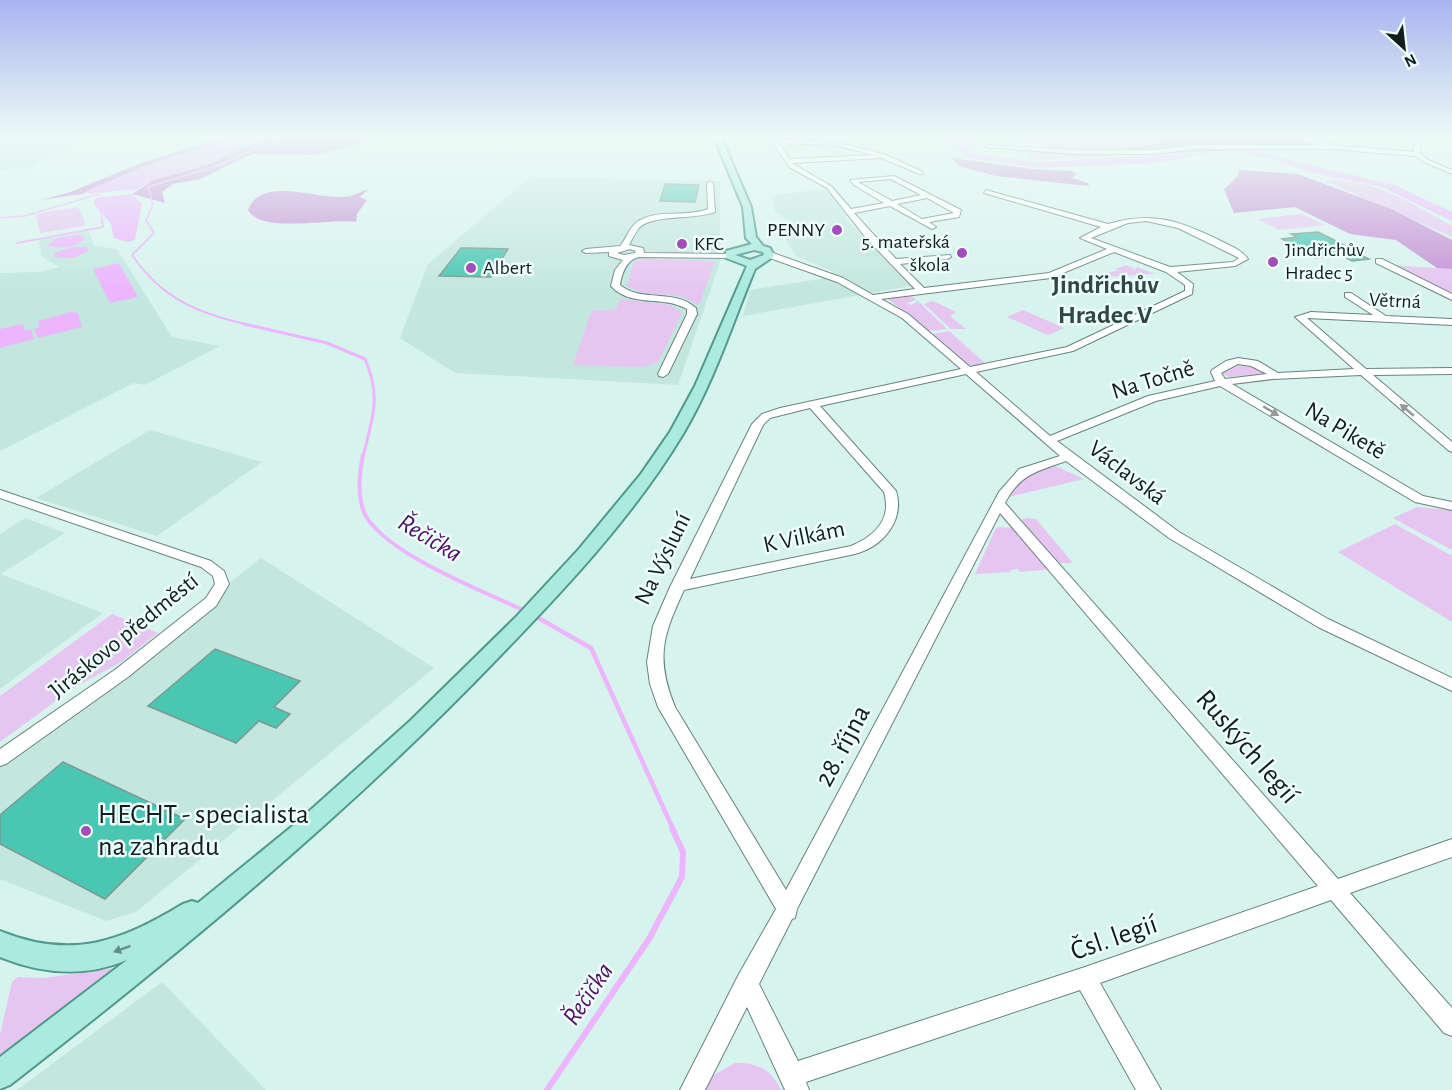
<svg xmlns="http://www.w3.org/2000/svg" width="1452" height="1090" font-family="'Alegreya Sans',sans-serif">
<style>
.built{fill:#c3e7df}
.green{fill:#e6c5f1}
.forest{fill:#c691d6}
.water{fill:#ecb5fd}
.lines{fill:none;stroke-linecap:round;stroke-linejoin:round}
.stream-far5{stroke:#ecb5fd;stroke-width:1.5}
.stream-far4{stroke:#ecb5fd;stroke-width:2}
.stream-far3{stroke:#ecb5fd;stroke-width:3}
.stream-far2{stroke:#ecb5fd;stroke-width:4}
.stream-far1{stroke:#ecb5fd;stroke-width:4.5}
.stream{stroke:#ecb5fd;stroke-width:6}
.river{fill:#ecb5fd;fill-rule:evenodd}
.building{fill:#4ac7b3;stroke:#7e9892;stroke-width:1.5}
.minor-casing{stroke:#6a837e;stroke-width:2}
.major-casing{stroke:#50998c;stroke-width:4}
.minor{fill:#fff;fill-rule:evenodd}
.major{fill:#aaeadf;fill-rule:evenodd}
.oneway{fill:#959998}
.oneway2{fill:#668e87}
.poi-dot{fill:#a24dba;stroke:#edfefa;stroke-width:2}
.labels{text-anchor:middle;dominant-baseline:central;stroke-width:5;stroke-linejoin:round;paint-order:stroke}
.far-poi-label{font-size:20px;fill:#131d1b;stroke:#edfefa;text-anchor:start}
.far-street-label{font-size:20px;fill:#131d1b;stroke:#edfefa}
.street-label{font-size:24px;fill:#131d1b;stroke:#edfefa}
.far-district-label{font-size:26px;font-weight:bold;fill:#304743;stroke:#edfefa}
.water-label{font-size:26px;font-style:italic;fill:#510d62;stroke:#edfefa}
.near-street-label{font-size:28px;fill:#131d1b;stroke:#edfefa}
.near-poi-label{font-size:28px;fill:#131d1b;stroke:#edfefa;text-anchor:start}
</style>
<rect width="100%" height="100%" fill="#d7f3ed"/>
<path class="built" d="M0,137h86l-57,32 -29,1z
M530,177l190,4v81l-42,123 -223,-12 -55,-35 28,-74z
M827,188l20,28 -2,1 65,69 -167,30 7,-26 70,-11 14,-7 -38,-16 -20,-32 16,-1 -17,-11 -4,-16z
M89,231l5,15 23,3 55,88 48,9 -75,39 -11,-2 -134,68v-178l40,-1 19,-5 -18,-11 -2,-16z
M150,430l112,32 -105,74 -121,-38z
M25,518l40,15 -64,41 102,39 -103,76v-155z
M261,558l173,110 -298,244 -30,9 -106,-42v-118z
M162,982l104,108h-249z"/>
<path class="green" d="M1004,137h31l3,7 -2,-7h118l8,5 -70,9 -40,-1 -2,-3 -18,2z
M1031,151l86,2 5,2 -81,5 -13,-2z
M1325,181c48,-4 87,23 127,45v11z
M78,207l7,15 -2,4 -43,7 -4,-17 4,-3z
M1302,214l23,11 -46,5 -22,-11z
M646,259l69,2 -16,44 -19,-9 -37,-3 -16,-7 7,-24z
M1125,265l9,3 -1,4 4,-5 18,7 -50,3 5,-5 13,-2h-9z
M1389,265l63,4v23h-3z
M910,294l6,6 -9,3 5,2 6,-4 29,28 -18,2 -41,-32z
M621,299l49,6 12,8 -24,49 -15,5 -70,-2 19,-55h23z
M933,301l23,11 -6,4 16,13h-15l-27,-25z
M1023,310l41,18 -16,7 -41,-18z
M949,331l38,34h-18l-36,-31z
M1242,364l23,7 -4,3 -32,3 -7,-3z
M1055,466l29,13 -75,18c9,-18 26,-28 46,-31z
M1417,507l35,3v40l-59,-32z
M1027,518l9,1 37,44h-16l-36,-43z
M1395,524l57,32v66l-114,-70z
M1001,527l12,1 39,41 -32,3 -2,-3 -8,1 1,2 -36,2 21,-46z
M112,614l46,19 -37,29 -46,25 -75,55v-46z
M114,968l5,4 -119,90v-27l12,-53 6,-5 26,1z
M735,1063c22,-1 37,7 46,27h-76l9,-15z"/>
<path class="forest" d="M223,137h14l-89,28 -66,29 -42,6 28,-7 73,-30z
M280,137h95l-14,7 -46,11 -62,-1 -53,25 -27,5 -11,8 3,11 -33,-9 22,-14 58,-17 25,-14z
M1154,137h145l19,7 -1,3 -168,7 -29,-6 42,-5z
M952,158l81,11 38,2 6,3 -5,4 16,5 1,3 -93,-10 -38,-10z
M1239,170l59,4 93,35 61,31v29l-15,-1 -41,-28 -46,-6 -55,-27 -61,6 -10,-24 14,-13z
M369,189l-9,8 7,3 -10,14 -1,8c-25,-4 -95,12 -108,-12 12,-34 67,-12 94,-13 10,0 17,-5 27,-8z"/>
<path class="water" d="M237,137h43l-43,12 -25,14 -58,17 -16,9 -49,5 -3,-3 62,-26z
M934,137h12l28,12v4l6,2 58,7 213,-12 146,36 55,26v9l-70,-34 -68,-14 -40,-13 -32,-7h-28l-57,10 -118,5 -71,-10z
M132,194l10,10 -7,36 -7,2 -14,-4 -3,-14 -17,-20 1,-6z
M80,235l5,4c-9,8 -26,11 -38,6l13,-8z
M73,247h12l5,3 -16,8 -21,-1 3,-5z
M119,263l19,34 -28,6 -17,-34z
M71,312l7,1 4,14 -44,11 -4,-9 6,-2 -2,-6z
M23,324l2,7 6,-2 3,10 -34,9v-19z"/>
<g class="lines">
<path class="stream-far5" d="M100,208l2,13
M0,218l25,-2 74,-22
M146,221l7,-17 -5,-17 72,-22 37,-17 42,-11"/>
<path class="stream-far4" d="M146,220l8,13 -22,22c30,44 67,59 118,70
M17,243l86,-16 -1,-7"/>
<path class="stream-far3" d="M244,324l83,19 38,16c17,39 7,59 -2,98"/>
<path class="stream-far2" d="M363,455c-4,20 -7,45 4,63 26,39 116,73 158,93
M535,616l10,6"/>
<path class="stream-far1" d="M542,620l49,28 82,181"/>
<path class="stream" d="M547,1090l102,-151 33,-62 1,-25 -11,-24"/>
<path class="river" d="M950,137l20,1 6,9 -5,7h-6l1,-7 -3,-5z"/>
</g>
<path class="building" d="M665,184l34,1 -4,17 -35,-1z
M1318,232l28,14h-3l26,13 -17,2 -11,-6 -25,3 -34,-19 15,-2 -6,-3z
M461,248h10l37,1 -17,28 -52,-1z
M215,649l85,32 -26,26 16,7 -14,14 -17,-7 -23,22 -88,-37z
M63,762l122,57 -80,80 -105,-55v-29z"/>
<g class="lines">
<g class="minor-casing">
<path id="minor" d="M769,137l81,8 36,10 37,17v2h-4l-37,-16 -90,5 39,23 20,23 33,-6 -30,-18 -4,-5 44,-4 67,34 -2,7 -30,5 7,5 -4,2 -42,-23 -36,7 42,46 54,-4 1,2 -4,2 -47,5 24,24 125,-15 58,-24 -27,-11 21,-11 -117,-34 2,-3 122,34c43,-13 70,-4 109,15 11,6 24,10 31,20l-13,7 -58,6 16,12 -1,10 -119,57 -97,21 74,64 98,-40 67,-15 -4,-9 1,-2 14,-9 12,-3 20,3 20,12 76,-4 -59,-52 16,-5 62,3 -28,-18v-4h6l35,23 66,3v6l-145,-7 59,51 86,-1v6l-79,1 79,67v10l-4,-2 -87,-75 -88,4 -41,5 191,112 29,6v8l-37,-8 -195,-116 -64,15 -99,40 122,91 149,87 124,59v13l-134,-64 -149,-89 -103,-77c-28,10 -46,13 -61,42l333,376 114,-40v18l-102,36 102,115v28l-8,-3 -113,-133 -231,83 61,107h-25l-56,-100 -274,92 3,8h-24l-38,-83 -42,83h-25l59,-116 37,-65 -118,-202 -8,-23 -3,-22 6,-36 17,-39 82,-163 10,-10 18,-6 181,-39 -59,-51 -65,-36 -70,-25v-4h6l70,25 30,17 42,-6 -49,-51 -39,-50 -38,-21zM779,143l54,2 41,10 -84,4zM891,179l30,16 -29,6 -34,-19zM927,198l27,15 -32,6 -25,-15zM1146,221l32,7 61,30 -6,4 -63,5 -79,-29 37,-15zM1114,252l52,20 19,13v6l-118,56 -97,20 -62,-53 -27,-15 170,-21zM1238,364l13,2 16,8 -42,5 -4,-6zM966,374l94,82 -41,13 -20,23 -213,398 -111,-183c-20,-49 -12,-72 9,-117l171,-36c28,-7 50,-34 41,-63l-76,-85zM810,408l74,84c8,27 -9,44 -33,54l-161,33 73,-154 7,-7zM1000,513l318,373 -233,81 -287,94 -39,-77 33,-65 3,-1 2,-9z
M1296,137h10l26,8 82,7 2,-15h6l-2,16 8,7 24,10v4l-28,-12 -9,-6 -84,-7h-135l-43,5h-77l-91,-7 3,-2 88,5h77l43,-5h123z
M710,181l3,2 2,29c-21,8 -63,2 -76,16 -4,5 -7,11 -10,17l14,3 1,5 86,1 4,2 -4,2 -91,-1c-13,3 -17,16 -19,28 22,18 54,3 76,23l1,6 -29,60 -5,3 -4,-1 -1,-2 29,-60v-5c-24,-14 -56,-1 -76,-23l4,-16 8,-10 -14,-4v-4l-23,1 -4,-2 4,-2 34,-3c6,-7 9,-18 17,-24 20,-14 49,-4 71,-13l-1,-26zM630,249l6,2 -1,2 -11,2 -7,-2z
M1376,259h6l70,35v6l-76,-37z
M0,490l211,71 13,10 5,13 -13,22 -88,71 -122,87 -6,2v-17l116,-80 90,-71 9,-14 -2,-8 -12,-9 -201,-69z"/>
</g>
<g class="major-casing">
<path id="major" d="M714,137h7l30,70 5,30 7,9 7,2 4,8 -19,13c-23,55 -41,113 -72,165 -50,83 -119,156 -186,225 -150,156 -316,293 -487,426l-10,4v-32l127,-97c-43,18 -85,14 -127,-3v-26c72,29 120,11 183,-27l9,-3 6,2 97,-79 115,-103 106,-104 63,-68 62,-75 29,-42 25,-46 52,-120 -21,-8v-7l26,-7 -6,-6 -3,-31zM754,250l9,2 1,3 -14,5 -15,-5z"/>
</g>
<use href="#minor" class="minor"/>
<use href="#major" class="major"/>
</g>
<defs><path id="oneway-solid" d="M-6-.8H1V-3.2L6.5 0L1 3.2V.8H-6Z" transform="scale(1.5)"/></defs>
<g class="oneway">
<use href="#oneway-solid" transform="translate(1407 410) rotate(-140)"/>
<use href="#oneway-solid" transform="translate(1271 411) rotate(31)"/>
</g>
<use class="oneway2" href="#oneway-solid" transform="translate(122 949) rotate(160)"/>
<linearGradient id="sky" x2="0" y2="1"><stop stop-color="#a9b4f0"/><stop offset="0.47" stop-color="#edfaf7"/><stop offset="1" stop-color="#edfaf7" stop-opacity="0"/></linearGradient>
<rect width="1452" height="290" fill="url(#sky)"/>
<g class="poi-dot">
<circle cx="837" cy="230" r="6"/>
<circle cx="682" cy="244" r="6"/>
<circle cx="962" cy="253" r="6"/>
<circle cx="1273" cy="262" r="6"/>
<circle cx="471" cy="268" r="6"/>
<circle cx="86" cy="831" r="6"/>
</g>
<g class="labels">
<g class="far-poi-label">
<text x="825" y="230" text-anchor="end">PENNY</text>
<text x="950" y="242" text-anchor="end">5. mateřská<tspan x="950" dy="23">škola</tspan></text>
<text x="694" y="244">KFC</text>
<text x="1285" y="250">Jindřichův<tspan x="1285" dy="23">Hradec 5</tspan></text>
<text x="483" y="268">Albert</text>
</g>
<g class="far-street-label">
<text transform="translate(1395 301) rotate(3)">Větrná</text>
</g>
<g class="street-label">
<text transform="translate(1153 380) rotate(-17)">Na Točně</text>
<text transform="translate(1345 431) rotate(31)">Na Piketě</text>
<text transform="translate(1127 473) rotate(37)">Václavská</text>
<text transform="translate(804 537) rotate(-12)">K Vilkám</text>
<text transform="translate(663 559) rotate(-64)">Na Výsluní</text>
<text transform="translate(124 636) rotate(-39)">Jiráskovo předměstí</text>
</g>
<g class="far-district-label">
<text x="1105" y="285">Jindřichův<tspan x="1105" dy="30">Hradec V</tspan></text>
</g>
<g class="water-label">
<text transform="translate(430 538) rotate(31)">Řečička</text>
<text transform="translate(588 994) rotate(-56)">Řečička</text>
</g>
<g class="near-street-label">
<text transform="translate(843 746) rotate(-62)">28. října</text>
<text transform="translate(1247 747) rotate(49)">Ruských legií</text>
<text transform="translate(1114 938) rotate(-19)">Čsl. legií</text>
</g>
<g class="near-poi-label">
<text x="98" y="815">HECHT - specialista<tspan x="98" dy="32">na zahradu</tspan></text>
</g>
</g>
<g transform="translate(1404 48) rotate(153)" stroke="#edfefa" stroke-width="4.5" paint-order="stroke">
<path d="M0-4.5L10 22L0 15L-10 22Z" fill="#131d1b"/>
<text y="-9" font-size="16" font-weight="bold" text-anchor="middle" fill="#131d1b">N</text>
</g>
</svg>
